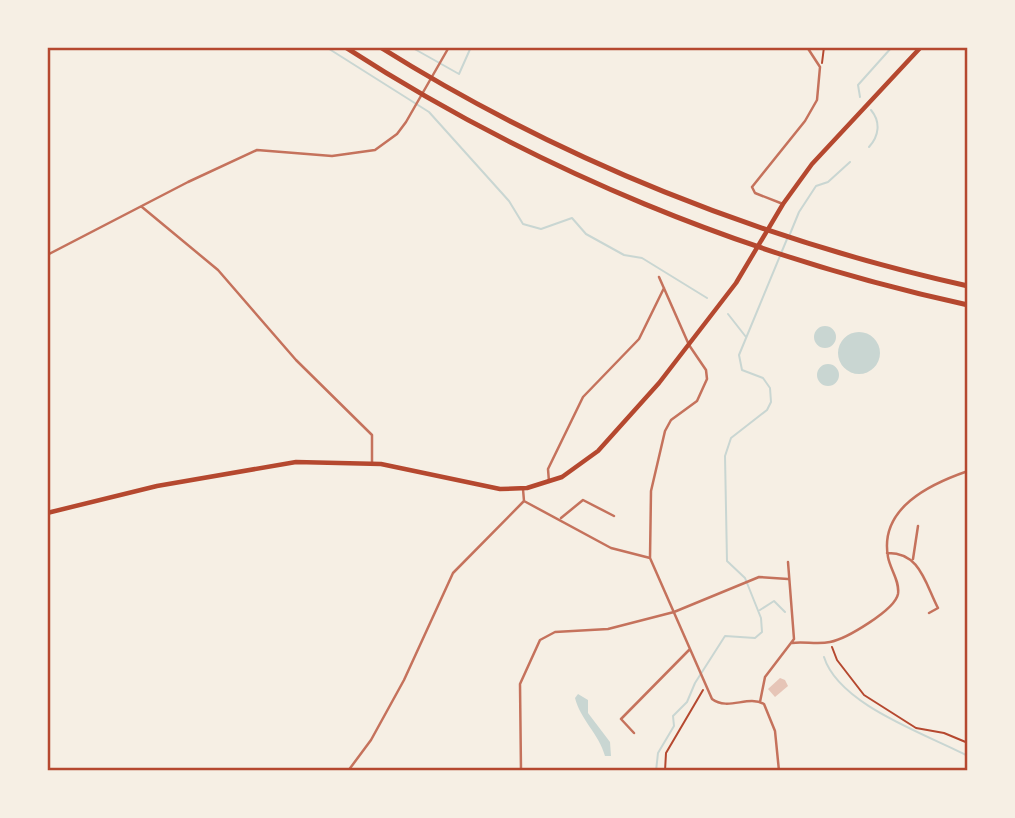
<svg xmlns="http://www.w3.org/2000/svg" width="1015" height="818" font-family="Jost,sans-serif">
<style>
.water{fill:#c9d6d2}
.lines{fill:none;stroke-linecap:round;stroke-linejoin:round}
.stream{stroke:#c9d6d2;stroke-width:2}
.building{fill:#e6c5b7}
.path{stroke:#b5482f;stroke-width:2}
.minor{stroke:#c5725c;stroke-width:2.5}
.secondary{stroke:#b5482f;stroke-width:4.5}
.motorway{stroke:#b5482f;stroke-width:5}
.neatline{fill:none;stroke:#b5482f;stroke-width:2.5}
</style>
<rect width="100%" height="100%" fill="#f6efe4"/>
<path class="water" d="M814 337a11 11 0 1 1 22 0a11 11 0 1 1-22 0Z
M838 353a21 21 0 1 1 42 0a21 21 0 1 1-42 0Z
M817 375a11 11 0 1 1 22 0a11 11 0 1 1-22 0Z
M578,694l10,6v13l22,29 1,14h-6c-6,-22 -25,-37 -30,-58z"/>
<g class="lines">
<path class="stream" d="M326,47l103,65 80,89 14,23 18,5 31,-11 14,16 38,21 18,3 65,40
M411,47l48,27 12,-27
M860,97l-2,-12 34,-38
M869,147c10,-11 12,-25 2,-37
M790,234l9,-22 17,-26 12,-4 22,-20
M728,314l18,23
M760,610l14,-9 11,11
M824,657c15,48 102,77 144,99
M656,771l2,-18 16,-27 -1,-10 14,-14 8,-19 30,-47 30,2 7,-6 -1,-14 -16,-40 -18,-17 -2,-105 6,-18 36,-28 4,-8 -1,-14 -7,-10 -21,-8 -3,-15 48,-116"/>
</g>
<path class="building" d="M780,678l5,2 3,6 -13,11 -7,-8z"/>
<g class="lines">
<path class="path" d="M822,63l2,-16
M832,647l5,13 27,35 52,33 28,5 24,10
M665,771l1,-18 37,-63"/>
<path class="minor" d="M783,204l-28,-11 -3,-6 53,-66 12,-21 3,-33 -13,-20
M142,207l76,63 78,90 76,75v28
M47,255l141,-73 69,-32 75,6 43,-6 22,-16 9,-12 43,-75
M549,482l-1,-13 35,-72 56,-58 25,-51
M523,489l1,12
M524,501l87,47 39,10 62,141c16,12 36,-4 52,5l11,27 4,40
M561,518l22,-18 31,16
M887,553c33,-1 38,30 51,55l-9,5
M650,558l1,-67 14,-60 6,-11 26,-19 10,-22 -1,-9 -17,-25 -30,-68
M913,559l5,-33
M792,643c12,-2 25,2 38,-1 16,-3 65,-32 68,-48 2,-13 -8,-25 -10,-37 -9,-49 42,-73 80,-86
M760,702l5,-25 29,-38 -6,-77
M634,733l-13,-14 69,-70
M348,771l23,-31 33,-60 49,-107 71,-72
M521,771l-1,-87 20,-44 15,-8 53,-3 66,-17 85,-35 29,2"/>
<path class="secondary" d="M47,513l110,-27 139,-24 85,2 119,25 27,-1 35,-11 36,-26 61,-68 77,-100 47,-79 29,-40 109,-117"/>
<path class="motorway" d="M345,47c190,123 402,210 623,258
M380,47c180,113 381,193 588,239"/>
</g>
<rect width="1015" height="818" fill="none" stroke="#f6efe4" stroke-width="98"/>
<rect x="49" y="49" width="917" height="720" class="neatline"/>
</svg>
